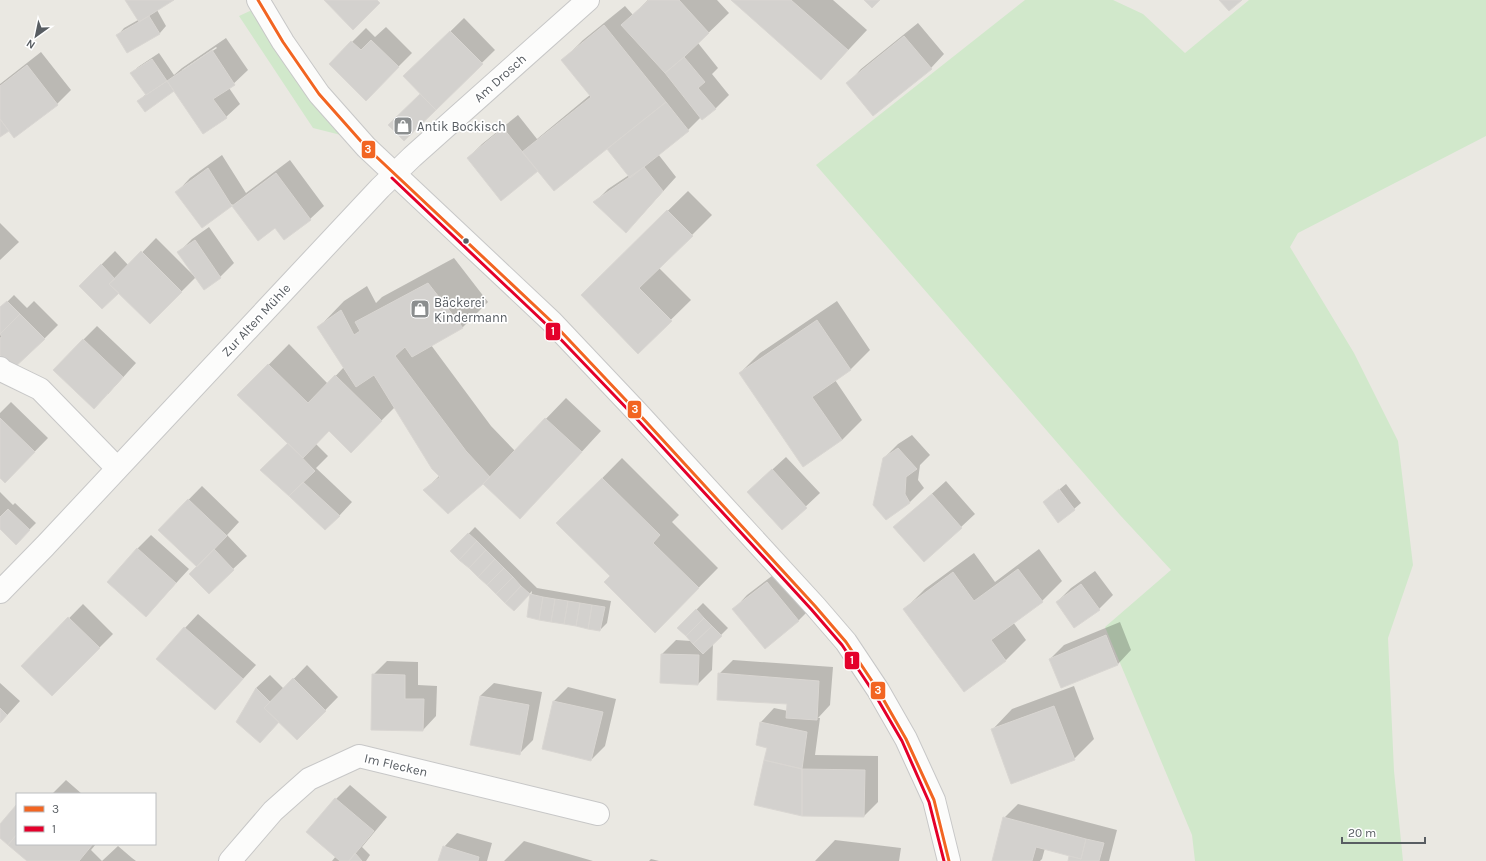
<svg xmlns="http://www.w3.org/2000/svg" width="1486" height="861" font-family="Karla,sans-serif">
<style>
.green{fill:#d1e8cb}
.shadow{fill:#0003;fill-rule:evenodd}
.building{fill:#d3d1ce;stroke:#d9d6d2}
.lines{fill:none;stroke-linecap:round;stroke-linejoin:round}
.minor-casing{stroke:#c7c7c7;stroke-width:24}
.minor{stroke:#fcfcfb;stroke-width:22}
.bus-1-casing{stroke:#fff;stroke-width:6}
.bus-2-casing{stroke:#fff;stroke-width:6}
.bus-1{stroke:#f26522;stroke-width:3}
.bus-2{stroke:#e4002b;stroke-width:3}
.bus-dot{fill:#585d62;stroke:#fff;stroke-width:1.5}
.labels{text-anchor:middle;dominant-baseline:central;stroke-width:3.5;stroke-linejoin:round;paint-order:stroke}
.street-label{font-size:13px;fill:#585d62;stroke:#fff}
.poi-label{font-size:13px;fill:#585d62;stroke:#fff;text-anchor:start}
.line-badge{stroke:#fff;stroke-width:1.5}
.badge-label{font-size:11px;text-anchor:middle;font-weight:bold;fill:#fff}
</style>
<rect width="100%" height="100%" fill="#eae8e2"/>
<path class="green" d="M1025,0h88l30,14 42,39 64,-53h237v136l-188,97 -8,14 64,106 44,88 15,124 -25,73 6,133 9,90h-208l-3,-26 -87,-208 66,-57 -51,-55 -304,-350z
M252,10l89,125 -28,-7 -74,-112z"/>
<path class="shadow" d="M126,0h46l-15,10 9,16 -6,7 -32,19 -10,-17 6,-7 14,-8z
M648,0h69l12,13 -31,30 20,25 -6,6 17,21 -14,14 -14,8 -13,13 -30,24 18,23 -37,41 -44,-16 13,-13 21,-14 -18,-30 -73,25 -70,-12 14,-14 36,-29 19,24 53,-44 -27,-35 20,-20 42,-34 8,9z
M732,0h101l34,30 -46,49z
M464,18l31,32 -91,89 -14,-14 32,-31 -17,-18z
M918,23l26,31 -13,14 -83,15 13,-14z
M386,27l26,26 -46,46 -36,-35 36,-36 9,9z
M226,38l22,32 -19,18 11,16 -14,13 -52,-27 -35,11 7,-7 -14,-21 6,-6 21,-14 15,22 8,-7zM216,47l1,1 -34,23 -1,-1z
M41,52l30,38 -14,14 -48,25 -9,7v-52z
M222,155l24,38 44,-33 34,46 -14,13 -34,8 -18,13 -26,-36 -30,23 -25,-35 13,-14z
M688,191l24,24 -53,53 32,32 -53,52 -56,-57z
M0,223l19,19 -19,18z
M209,227l25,36 -14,14 -16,12 -8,-12 -46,46 -31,-31 -25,-20 21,-21 14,15 27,-28 37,37 1,-1 -16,-21 14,-14z
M454,258l34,44 -25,25 -32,18 60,81 24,25 51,-53 35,33 -61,66 -56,-14 -59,7 14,-14 -44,-69 -44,44 -22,-21 -13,14 12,12 -12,12 36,34 -13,14 -78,-46 27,-27 -49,-48 50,-51 39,40 16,-17 -25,-40 25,-26 23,-15 9,17 6,-6z
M14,295l13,13 7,-7 24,24 -14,14 -44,15v-45z
M837,301l33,49 -20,20 -15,10 27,40 -20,20 -102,-67 20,-20z
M97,326l39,37 -28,31 -25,-54z
M11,402l37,36 -43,44 -5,-5v-64z
M912,435l18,20 -10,10 -2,15 6,8 -14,14 -24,17 -2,-61 14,-14z
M786,457l34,36 -38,36 -20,-50z
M622,458l57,57 -7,7 46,46 -63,64 -44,-56 -53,-53z
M946,481l29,33 -14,13h-66z
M1066,484l15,19 -7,6 -30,-7z
M202,486l37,36 -12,13 20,21 -14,13 -35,-2 -39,-37z
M0,492l13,13 2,-2 21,20 -20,20 -16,-16z
M475,527l62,61 74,13 -4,22 -7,7 -72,-14 4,-25 -18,19 -62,-59z
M151,535l38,34 -43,47 -9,-67z
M1039,549l23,32 -20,20 -29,21 13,18 -20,20 -101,-51 20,-20 49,-36 21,29z
M781,569l31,38 -14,14 -64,-12 13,-14z
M1095,571l18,24 -14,14 -42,-7 14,-14z
M703,603l25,25 -15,15 -1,27 -14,14 -36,-30 14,-14 15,1 -13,-13z
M83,604l30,30 -47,47 -44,-15z
M198,614l58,51 -41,44 -30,-81z
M1120,622l11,28 -13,14 -57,23 -11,-28 14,-14z
M733,660l100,7 -3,38 -12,13h2l-5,37 63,1v46l-14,14 -96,-69 -11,-3 4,-22 13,-14 14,3v-8l-69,-29z
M387,661l31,1v23l19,1 -1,30 -13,14 -50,-55z
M307,665l31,32 -41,42 -18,-18 -41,1 18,-34 14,-13 14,14z
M0,683l20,18 -20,22z
M494,683l48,9 -9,48 -14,14 -39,-58z
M1074,686l20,53 -20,20 -82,-29 20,-21z
M568,687l48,12 -11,47 -14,14 -48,-12 11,-47z
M66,780l16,14h-30z
M350,785l37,32 -25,30 8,8 -4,6h-34l4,-5v-57z
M1018,804l99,26 -8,31h-40l2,-6 -26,-7 -3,11 -2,2h-47l11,-43z
M17,805v39h79l-5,6 11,11h-74l-28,-24v-12z
M457,833l35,10 -5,18h-48l5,-14z
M835,840l66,8 -2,13h-84z
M524,841l69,20h-89z
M118,846l14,12 4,3h-34z
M651,859l8,2h-10z"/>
<path class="building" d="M125,0h49l-35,22z
M324,0h53l3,3 -27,27z
M649,0h30l30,33 -25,24 -19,16 -44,-48z
M731,0h60l57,50 -27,30z
M864,0h16l-8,8z
M1219,0h23l-13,11z
M149,16l11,18 -33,19 -11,-18z
M604,25l62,77 -112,89 -32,-39 69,-55 -30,-37z
M450,31l33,33 -47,46 -33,-34z
M904,36l28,33 -59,47 -27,-33z
M371,40l28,27 -33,34 -37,-37 22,-23 10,9z
M212,50l23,35 -22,14 14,19 -24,16 -36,-53z
M684,57l21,25 -7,6 18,21 -14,11 -37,-47z
M152,59l15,22 -21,14 -16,-22z
M27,65l31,40 -44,33 -14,-19v-33z
M167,81l7,10 -29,21 -8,-11z
M420,94l16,16 -32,31 -16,-16z
M666,102l23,29 -59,47 -23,-29z
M0,119l9,12 -9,6z
M503,128l35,43 -37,30 -34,-43z
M644,167l19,24 -37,42 -33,-31z
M208,168l24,38 -30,22 -27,-36z
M276,173l35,47 -27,20 -9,-12 -17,13 -26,-35z
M667,210l26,26 -54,52 33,33 -34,33 -57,-59z
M195,240l26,38 -17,12 -27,-38z
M141,251l41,41 -32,32 -41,-40z
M101,264l14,15 -6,5 10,9 -17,16 -23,-23z
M428,283l35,45 -51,29 -7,-10 -10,9 71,95 24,26 -7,7 -35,30 -25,-24 17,-13 -8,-8 -58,-94 -18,12 -39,-60 24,-17 13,25 6,-4 -5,-9z
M7,301l13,13 -20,20v-27z
M20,314l25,25 -32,30 -13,-14v-17l2,-1 -2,-3z
M817,320l34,50 -39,27 30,43 -39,27 -64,-94z
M83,339l40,38 -29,32 -41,-39z
M268,364l40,39 27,-28 47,46 -31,32 -22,-22 -26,27 -66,-63z
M0,418l35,34 -30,31 -5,-5z
M545,418l37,34 -62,67 -37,-35z
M288,443l27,28 -26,25 -29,-26z
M898,448l19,21 -11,8 -1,17 5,9 -24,17 -13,-15 10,-47z
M772,469l35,39 -25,22 -35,-38z
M602,478l58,57 -7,8 46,45 -44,45 -51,-51 6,-6 -54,-53z
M303,482l37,34 -15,14 -36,-34z
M1059,489l16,21 -17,13 -15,-21z
M932,494l30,34 -38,34 -31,-35z
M188,499l39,37 -30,31 -39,-37z
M8,509l22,21 -14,15 -16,-16v-12z
M468,533l9,8 -18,19 -9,-9z
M477,541l9,9 -17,18 -10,-8z
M137,548l39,35 -30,34 -39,-35z
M214,549l20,21 -25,24 -20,-20z
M486,550l9,9 -17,18 -9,-9z
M495,559l9,9 -17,17 -9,-8z
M504,568l9,9 -17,17 -9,-9z
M1018,569l25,33 -52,38 15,21 -42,31 -61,-83 50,-37 21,29z
M513,577l8,9 -16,17 -9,-9z
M767,582l32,39 -34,28 -33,-40z
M1081,584l19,26 -26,18 -18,-26z
M521,586l9,8 -16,17 -9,-8z
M530,594l13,3 -4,23 -12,-3z
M543,597l12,2 -4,23 -12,-2z
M555,599l13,2 -4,23 -13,-2z
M568,601l12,2 -4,23 -12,-2z
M580,603l12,2 -4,24 -12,-3z
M592,605l13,2 -5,24 -12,-2z
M696,609l8,9 -18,18 -9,-8z
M68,617l32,31 -48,48 -31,-30z
M704,618l8,8 -19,18 -7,-8z
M712,626l10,10 -19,18 -10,-10z
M184,627l59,52 -28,31 -59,-51z
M1106,635l12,30 -57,23 -12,-29z
M661,654l38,1 -1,30 -38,-2z
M718,673l101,8 -2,39 -31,-2 1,-14 -70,-4z
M372,674l33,1v24h19l-1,32 -52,-1z
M293,678l33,33 -29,29 -33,-32z
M256,688l14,14 -6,6 15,14 -19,21 -24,-21z
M480,696l49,9 -9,50 -50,-10z
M553,701l50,11 -12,49 -49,-12z
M1054,706l21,54 -64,24 -20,-55z
M0,708l7,7 -7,8z
M760,722l47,10 -5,37 -38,-9 3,-12 -11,-3z
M764,760l38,9v47l-48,-11z
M802,769l63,1 -1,47 -62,-1z
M335,798l39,33 -25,30h-9l-34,-29z
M17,804v30l-9,11 -8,-7v-14z
M1003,817l83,22 -5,20 -45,-12 -4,14h-40z
M17,834v10h76l-14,17h-52l-19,-16z
M1086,839l18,4 -5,18h-31l1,-5 12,3z
M443,846l36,11 -1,4h-40z
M355,853l7,8h-13z"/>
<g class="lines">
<g class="minor-casing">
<path id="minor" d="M258,0l25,42 36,52 47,53 186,175 86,91 177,193 31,36 32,48 28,49 28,61 15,61
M0,368l3,3 37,18 77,79
M0,592l45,-46 335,-358 32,-31 176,-157
M230,861l43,-50 36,-32 50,-23 239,58"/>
</g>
<use href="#minor" class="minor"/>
<g class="bus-1-casing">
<path id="bus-1" d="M258,0l25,42 36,52 47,53 186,175 86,91 177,193 31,36 32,48 28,49 28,61 15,61"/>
</g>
<g class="bus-2-casing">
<path id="bus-2" d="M392,178l156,148 86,90 177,193 31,36 32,48 28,48 27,61 15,59"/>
</g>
<use href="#bus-1" class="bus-1"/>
<use href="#bus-2" class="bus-2"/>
</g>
<defs>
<g id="shop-square" transform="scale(1)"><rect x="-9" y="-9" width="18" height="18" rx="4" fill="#8b8e8f" stroke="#fff"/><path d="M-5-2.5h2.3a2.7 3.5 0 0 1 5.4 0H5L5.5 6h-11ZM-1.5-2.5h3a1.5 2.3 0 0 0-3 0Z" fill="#fff"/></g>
</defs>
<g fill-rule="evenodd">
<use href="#shop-square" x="403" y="126"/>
<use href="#shop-square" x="420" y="309"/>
</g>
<circle class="bus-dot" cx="466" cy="241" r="3.5"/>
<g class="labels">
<g class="street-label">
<text transform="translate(500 78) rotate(-42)">Am Drosch</text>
<text transform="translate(256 320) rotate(-47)">Zur Alten Mühle</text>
<text transform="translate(396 765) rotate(13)">Im Flecken</text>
</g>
<g class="poi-label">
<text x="417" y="126">Antik Bockisch</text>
<text x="434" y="302">Bäckerei<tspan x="434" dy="15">Kindermann</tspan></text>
</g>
</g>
<g class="line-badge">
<rect x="361" y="140" width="15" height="19" rx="4" fill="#f26522"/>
<rect x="545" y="322" width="16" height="19" rx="4" fill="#e4002b"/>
<rect x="627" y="400" width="15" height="19" rx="4" fill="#f26522"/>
<rect x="844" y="651" width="16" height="19" rx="4" fill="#e4002b"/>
<rect x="870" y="681" width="16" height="19" rx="4" fill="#f26522"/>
</g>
<g class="badge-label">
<text x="368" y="153">3</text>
<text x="553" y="335">1</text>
<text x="635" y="413">3</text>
<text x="852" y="664">1</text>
<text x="878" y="694">3</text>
</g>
<rect x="16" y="793" width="140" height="52" fill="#ffffff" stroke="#bcbec0"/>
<rect x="24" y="806" width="20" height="6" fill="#f26522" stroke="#bcbec0"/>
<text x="52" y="813" font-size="12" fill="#585d62">3</text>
<rect x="24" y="826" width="20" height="6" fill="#e4002b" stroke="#bcbec0"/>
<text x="52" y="833" font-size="12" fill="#585d62">1</text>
<g transform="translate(36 36) rotate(213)" stroke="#ffffff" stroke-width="3" paint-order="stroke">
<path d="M0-3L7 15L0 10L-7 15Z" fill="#585d62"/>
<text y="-6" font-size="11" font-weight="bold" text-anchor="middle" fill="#585d62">N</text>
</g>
<path d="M1342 837v6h83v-6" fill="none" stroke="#585d62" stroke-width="2"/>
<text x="1348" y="837" font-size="12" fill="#585d62" stroke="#ffffff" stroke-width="3" paint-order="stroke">20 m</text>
</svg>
